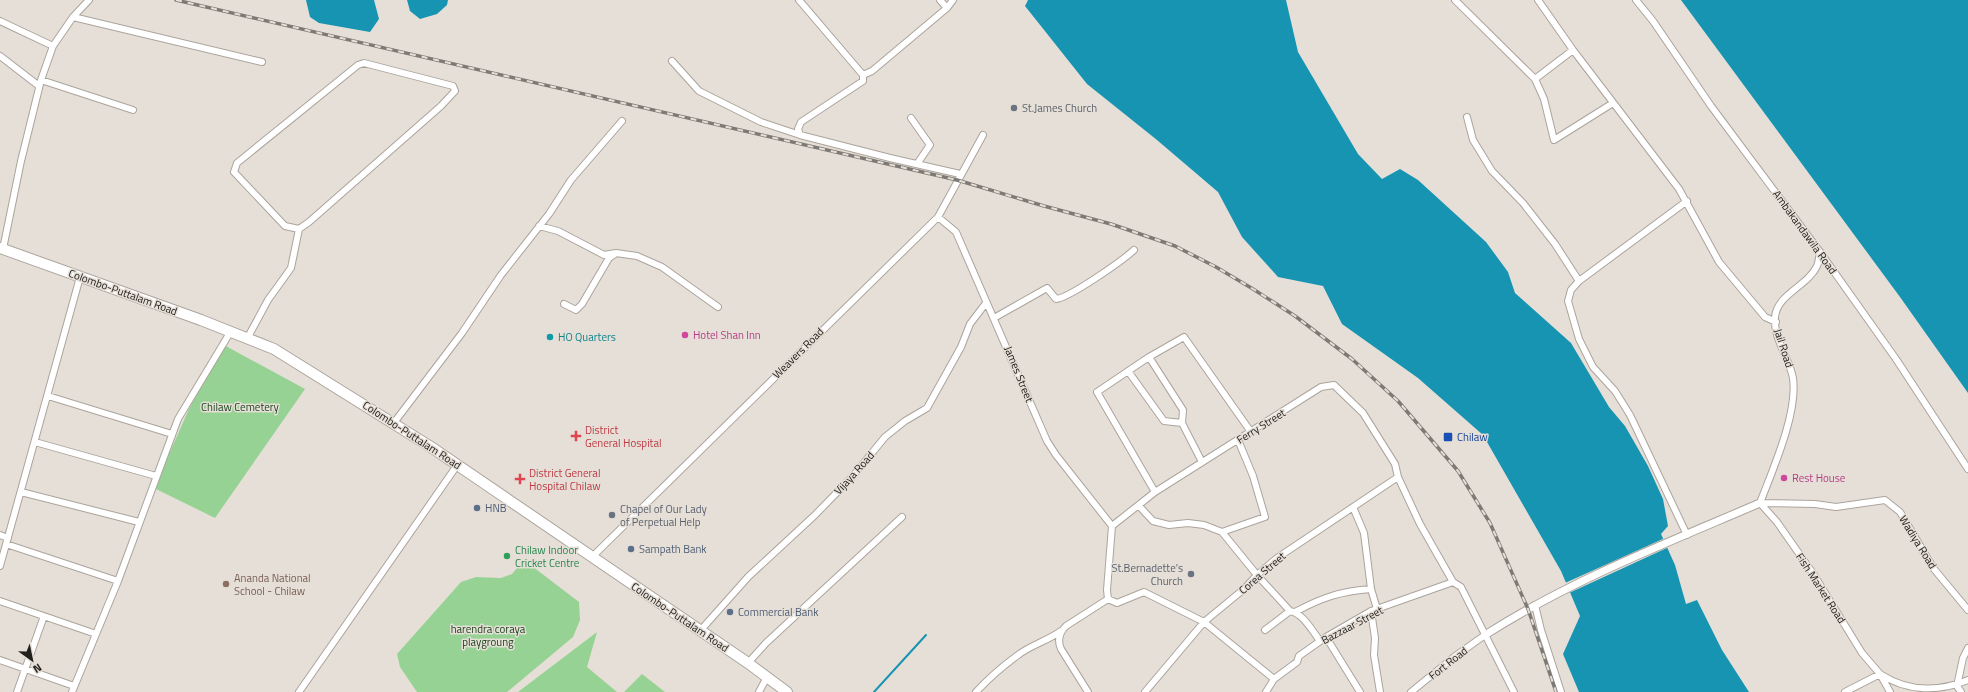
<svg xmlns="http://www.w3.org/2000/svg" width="1968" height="692" font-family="'Titillium Web',sans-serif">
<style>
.green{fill:#96d294}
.water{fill:#1694b2}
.pier{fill:#e6dfd7}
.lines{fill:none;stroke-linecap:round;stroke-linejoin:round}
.stream{stroke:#1694b2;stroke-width:2}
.minor-casing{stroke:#aba49d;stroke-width:8}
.tertiary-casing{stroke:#aba49d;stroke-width:9}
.trunk-casing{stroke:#aba49d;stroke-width:12}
.minor{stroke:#fff;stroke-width:6}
.tertiary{stroke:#fff;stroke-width:7}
.trunk{stroke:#fff;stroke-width:10}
.rail-casing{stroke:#7d7974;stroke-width:3.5}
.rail{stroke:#e6dfd7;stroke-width:2;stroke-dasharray:6;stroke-linecap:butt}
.worship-dot{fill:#6b7280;stroke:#e6dfd7;stroke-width:1.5}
.hotel-dot{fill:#d1479c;stroke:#e6dfd7;stroke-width:1.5}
.culture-dot{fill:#0f9aa8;stroke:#e6dfd7;stroke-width:1.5}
.health-dot{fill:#e0444e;stroke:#e6dfd7;stroke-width:1.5}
.transit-dot{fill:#1a4fb4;stroke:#e6dfd7;stroke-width:1.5}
.service-dot{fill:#5c6f8a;stroke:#e6dfd7;stroke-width:1.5}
.leisure-dot{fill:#2e9e5b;stroke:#e6dfd7;stroke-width:1.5}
.education-dot{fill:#8d6e63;stroke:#e6dfd7;stroke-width:1.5}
.labels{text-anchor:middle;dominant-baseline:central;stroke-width:3;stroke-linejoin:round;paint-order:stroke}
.worship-label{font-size:11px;fill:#5b616d;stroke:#e6dfd7;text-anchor:start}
.street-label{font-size:11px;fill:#22201d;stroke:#e6dfd7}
.hotel-label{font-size:11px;fill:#b23c85;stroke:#e6dfd7;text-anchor:start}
.culture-label{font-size:11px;fill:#0d838f;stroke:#e6dfd7;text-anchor:start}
.park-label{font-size:11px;fill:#133e15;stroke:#e6dfd7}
.health-label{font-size:11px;fill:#be3a42;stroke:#e6dfd7;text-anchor:start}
.transit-label{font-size:11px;fill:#164399;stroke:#e6dfd7;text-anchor:start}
.service-label{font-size:11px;fill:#4e5e75;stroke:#e6dfd7;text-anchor:start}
.leisure-label{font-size:11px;fill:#27864d;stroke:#e6dfd7;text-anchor:start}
.education-label{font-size:11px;fill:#785e54;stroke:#e6dfd7;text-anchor:start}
</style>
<rect width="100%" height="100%" fill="#e6dfd7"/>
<path class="green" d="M224,345l81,44 -90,129 -61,-30 35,-79z
M524,560l55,42 1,18 -7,17 -66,55h-90l-17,-25 -3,-13 64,-72 15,-5 25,1 11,-4z
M597,632l-10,35 30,25h-99z
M642,674l23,18h-41z"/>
<path class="water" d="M306,0h68l5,19 -9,13 -51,-9 -9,-6z
M407,0h41l-1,5 -10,9 -17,5 -10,-8z
M1028,0h258l12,52 60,102 24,25 18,-10 18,11 68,62 22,30 7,21 56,50 38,64 16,19 23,40 15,33 5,27 -7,8 14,31 11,39 11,-4 25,50 27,42h-170l-16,-38 17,-38 -19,-45 -78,-136 -65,-57 -76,-54 -19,-38 -45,-9 -36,-40 -24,-45 -61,-52 -70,-56 -62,-78z
M1681,0h287v393l-68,-96z"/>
<path class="pier" d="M1665,538l4,9 -100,46 -4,-10z"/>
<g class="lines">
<path class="stream" d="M874,692l52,-57"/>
<g class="minor-casing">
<path id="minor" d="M799,0l64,75v6l-62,41 -3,7 2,6 90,23 70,16
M940,0l7,8
M1455,0l80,79 9,20 10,41 59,-37
M1538,0l35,50 106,139 40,73 46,55 11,5
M1636,0l17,21 58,85 109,146 76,107 72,110
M73,17l189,45
M0,21l53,25
M0,56l39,30
M672,61l27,30 62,31 39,13
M364,63l89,23 2,5 -14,15 -132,116 -10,7 -14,-3 -51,-54 3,-9 121,-98z
M863,75l9,-4 75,-63 6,-8
M1535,79l38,-29
M41,80l92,30
M1467,117l6,23 19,31 31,32 32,41 24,37
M911,118l19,27 -13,19
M1687,201l-108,80 -8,9 -3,11 11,38 14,28 22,24 15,24 57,120
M938,217l18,15 91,209 9,14 56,71
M539,226l19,5 46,24 12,-2 21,3 25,11 56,40
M3,249l18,-88 20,-81 12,-34 20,-29 16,-17
M564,304l12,6 6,-6 27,-46 6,-4
M994,318l53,-30 9,11c13,-1 66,-38 78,-49
M248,337l20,-37 23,-32 8,-39
M1149,357l34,53 -1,13 20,39
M1128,371l36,50 18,2
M48,396l124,38
M393,424l69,-91 39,-58 48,-61 22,-34 51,-59
M35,442l121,34
M21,492l118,30
M1155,492l-58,-100 52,-35 35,-20 67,95
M1760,503c13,-34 38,-90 33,-125 -4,-21 -20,-40 -18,-61 2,-23 33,-31 42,-51 2,-4 2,-10 3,-14
M1760,503l55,1 21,3 49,-7 15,12 34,57 34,41
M1760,503l17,19 37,53 48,78 18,21 10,18
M1139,506l14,15 16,4 19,-2 16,2 18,7 35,43 33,36c13,2 23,21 30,30
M1353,507l11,26 7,56 6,20
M1222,532l43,-15 -12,-41 -15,-36
M0,535l8,3
M6,544l112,37
M592,557l346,-340 45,-82
M0,566l80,-289
M1108,599l9,4 27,-11 60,30 70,57
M0,601l96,33
M1535,605l6,25 20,62
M1371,611l4,27 -1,17 6,37
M1295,612c26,-14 46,-21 76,-23
M1265,630l25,-19
M700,631l48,-54 67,-62 38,-39 32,-39 20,-16 22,-13 34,-61 9,-23 16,-21
M1326,637l34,55
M0,660l74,26
M748,663l18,-20 136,-126
M17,692l27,-76
M72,692l46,-111 60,-162 53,-88
M299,692l159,-228
M759,692l8,-15
M976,692c12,-13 27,-26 42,-37 13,-10 29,-14 43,-24
M1088,692l-27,-43c-4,-9 -2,-16 5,-23l42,-27 -1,-9 5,-64 43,-34 166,-105 13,-2 29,28 32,51 3,13 22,47 33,58 8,5 53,105
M1145,692l59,-70 40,-33 13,-14 20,-17 121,-81
M1266,692l8,-13 23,-17 2,-6 27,-19 45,-26 82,-29
M1411,692l43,-35 31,-22
M1845,692l35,-18c28,18 59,18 88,6
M1961,692l-4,-6 6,-28 5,-10"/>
</g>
<g class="tertiary-casing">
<path id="tertiary" d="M1485,635c86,-55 182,-92 275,-132"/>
</g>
<g class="trunk-casing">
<path id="trunk" d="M0,248l201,72 73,29 157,98 317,216 39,29"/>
</g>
<use href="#minor" class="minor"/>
<use href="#tertiary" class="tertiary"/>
<use href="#trunk" class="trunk"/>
<g class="rail-casing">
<path id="rail" d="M176,0l781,180 87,26 67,18 64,22 41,21 37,22 42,27 57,43 46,42 60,70 32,52 38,86 28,83"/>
</g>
<use href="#rail" class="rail"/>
</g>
<g class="worship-dot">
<circle cx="1014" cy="108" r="4"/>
<circle cx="612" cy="515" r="4"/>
<circle cx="1191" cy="574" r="4"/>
</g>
<g class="hotel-dot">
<circle cx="685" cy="335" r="4"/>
<circle cx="1784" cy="478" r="4"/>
</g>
<circle class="culture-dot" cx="550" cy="337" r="4"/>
<g class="health-dot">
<path d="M574 430h4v4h4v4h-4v4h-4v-4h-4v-4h4z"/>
<path d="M518 473h4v4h4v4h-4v4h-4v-4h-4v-4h4z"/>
</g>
<rect class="transit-dot" x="1443" y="432" width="10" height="10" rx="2"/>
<g class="service-dot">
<circle cx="477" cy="508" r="4"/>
<circle cx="631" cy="549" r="4"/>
<circle cx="730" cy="612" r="4"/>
</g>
<circle class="leisure-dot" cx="507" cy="556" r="4"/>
<circle class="education-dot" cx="226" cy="584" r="4"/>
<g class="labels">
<g class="worship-label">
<text x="1022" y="108">St.James Church</text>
<text x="620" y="509">Chapel of Our Lady<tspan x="620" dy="13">of Perpetual Help</tspan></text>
<text x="1183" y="568" text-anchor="end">St.Bernadette's<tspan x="1183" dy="13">Church</tspan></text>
</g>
<g class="street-label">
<text transform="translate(1805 232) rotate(54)">Ambakandawila Road</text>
<text transform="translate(123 292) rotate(20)">Colombo-Puttalam Road</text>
<text transform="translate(1784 348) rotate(72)">Jail Road</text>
<text transform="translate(798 353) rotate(-45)">Weavers Road</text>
<text transform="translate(1019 374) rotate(68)">James Street</text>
<text transform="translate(1261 426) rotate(-32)">Ferry Street</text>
<text transform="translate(412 435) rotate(33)">Colombo-Puttalam Road</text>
<text transform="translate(854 473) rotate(-48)">Vijaya Road</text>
<text transform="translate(1918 542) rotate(58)">Wadiya Road</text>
<text transform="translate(1262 573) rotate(-41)">Corea Street</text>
<text transform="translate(1821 588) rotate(57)">Fish Market Road</text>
<text transform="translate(680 617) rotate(34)">Colombo-Puttalam Road</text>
<text transform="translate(1352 625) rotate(-28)">Bazzaar Street</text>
<text transform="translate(1448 663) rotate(-38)">Fort Road</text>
</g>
<g class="hotel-label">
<text x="693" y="335">Hotel Shan Inn</text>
<text x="1792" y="478">Rest House</text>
</g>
<g class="culture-label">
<text x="558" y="337">HO Quarters</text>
</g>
<g class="park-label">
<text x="240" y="407">Chilaw Cemetery</text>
<text x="488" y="629">harendra coraya<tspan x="488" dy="13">playgroung</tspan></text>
</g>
<g class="health-label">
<text x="585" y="430">District<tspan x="585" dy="13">General Hospital</tspan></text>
<text x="529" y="473">District General<tspan x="529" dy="13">Hospital Chilaw</tspan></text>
</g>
<g class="transit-label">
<text x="1457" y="437">Chilaw</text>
</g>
<g class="service-label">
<text x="485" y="508">HNB</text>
<text x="639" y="549">Sampath Bank</text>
<text x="738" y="612">Commercial Bank</text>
</g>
<g class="leisure-label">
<text x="515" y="550">Chilaw Indoor<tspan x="515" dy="13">Cricket Centre</tspan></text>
</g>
<g class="education-label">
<text x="234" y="578">Ananda National<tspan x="234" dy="13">School - Chilaw</tspan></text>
</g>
</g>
<g transform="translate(32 660) rotate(147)" stroke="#e6dfd7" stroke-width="3" paint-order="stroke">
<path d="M0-3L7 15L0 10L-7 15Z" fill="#22201d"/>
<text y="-6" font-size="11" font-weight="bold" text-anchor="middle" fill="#22201d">N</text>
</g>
</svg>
